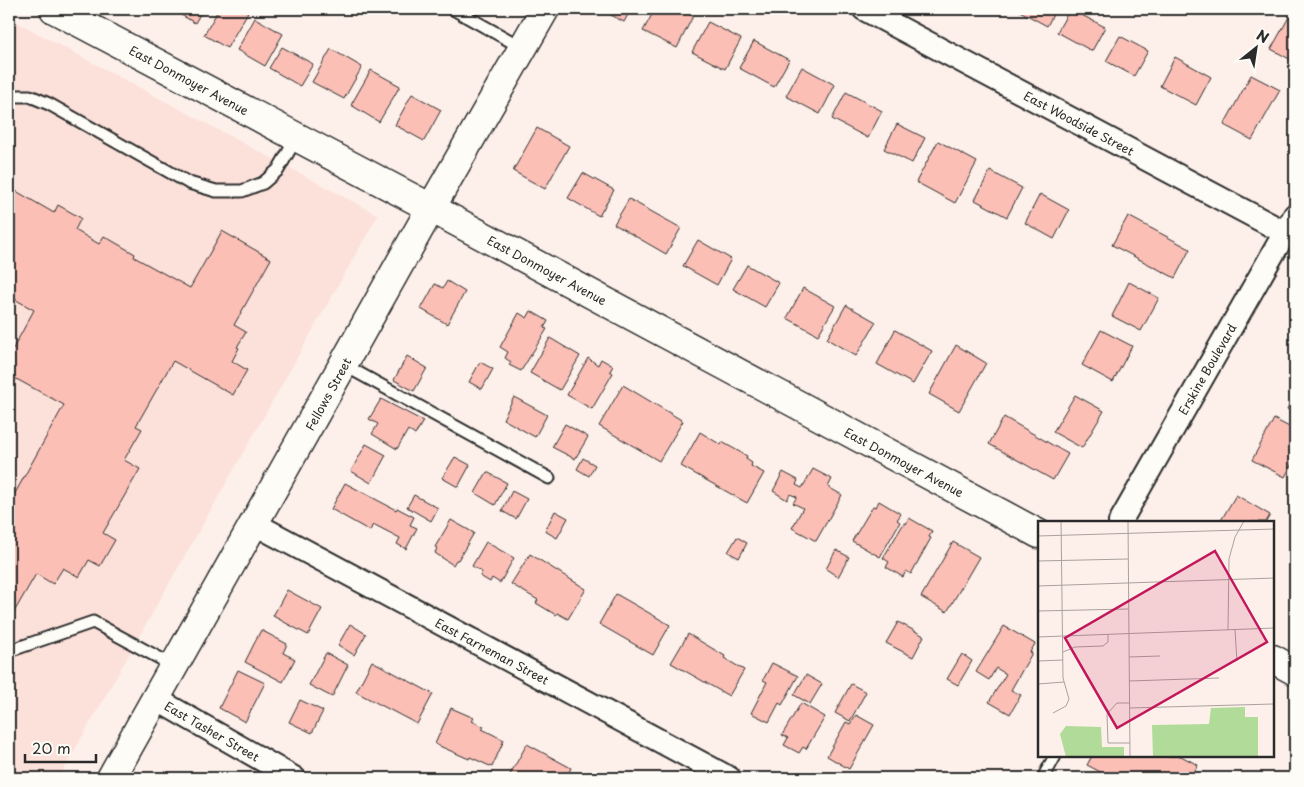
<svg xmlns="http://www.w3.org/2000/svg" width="1304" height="787" font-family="'Playpen Sans',sans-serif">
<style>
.built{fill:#fce1da}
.building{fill:#fbbfb6;stroke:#2b2b2b}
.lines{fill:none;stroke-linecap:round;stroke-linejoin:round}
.lane-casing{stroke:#2b2b2b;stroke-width:15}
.street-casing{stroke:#2b2b2b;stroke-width:26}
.secondary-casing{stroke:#2b2b2b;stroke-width:31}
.lane{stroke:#fdfcf7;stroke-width:11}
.street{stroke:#fdfcf7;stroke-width:22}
.secondary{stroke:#fdfcf7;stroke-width:28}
.labels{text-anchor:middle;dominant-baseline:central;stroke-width:5;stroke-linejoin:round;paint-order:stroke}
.street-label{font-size:12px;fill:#2b2b2b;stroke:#fdfcf7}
.inset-road{fill:none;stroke:#a9a19e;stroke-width:1}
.view{fill:#c2185b;fill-opacity:0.15;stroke:#c2185b;stroke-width:2.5}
.inset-edge{fill:none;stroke:#2b2b2b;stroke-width:2.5}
</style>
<rect width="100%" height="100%" fill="#fdf0ea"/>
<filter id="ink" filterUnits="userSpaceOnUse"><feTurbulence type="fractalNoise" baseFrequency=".02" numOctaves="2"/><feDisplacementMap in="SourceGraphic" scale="10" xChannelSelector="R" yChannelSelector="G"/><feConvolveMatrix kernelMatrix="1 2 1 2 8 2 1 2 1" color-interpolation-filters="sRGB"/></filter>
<g filter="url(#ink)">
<path class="built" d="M9,18l369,197 -319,563h-50z"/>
<path class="building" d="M178,9h25l-8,14 -19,-11z
M219,9h23l6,3 -21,36 -23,-13z
M600,9h31l-7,13z
M655,9h24l14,7 -16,32 -34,-17z
M1016,9h40l-9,17z
M1070,9l35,18 -13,24 -35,-19z
M1289,17l6,3v42l-24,-13z
M255,18l28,16 -18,32 -28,-16z
M708,22l33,17 -16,30 -33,-17z
M1120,36l28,15 -14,25 -28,-15z
M754,41l35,19 -15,27 -35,-19z
M282,47l31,17 -13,22 -31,-18z
M331,49l31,18 -18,32 -32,-17z
M1175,57l36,20 -15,28 -36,-19z
M802,67l33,18 -15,29 -34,-18z
M371,70l29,16 -21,36 -28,-17z
M1251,75l29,15 -28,50 -28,-15z
M846,92l36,19 -14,27 -36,-19z
M412,94l29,16 -17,31 -29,-16z
M897,124l28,14 -13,25 -28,-14z
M537,128l32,18 -24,43 -32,-18z
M938,141l39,21 -22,41 -39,-21z
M990,171l32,17 -15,29 -32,-17z
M583,173l31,17 -15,26 -31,-18z
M9,187l45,26 4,-8 23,13 -6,12 24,14 5,-8 31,18 -1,3 56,31 32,-57 49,28 -37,66 12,7 -9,15 2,1 -7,13 15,9 -14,25 -60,-34 -37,65 6,3 -18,31 16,9 -37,64 12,7 -15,26 -11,-6 -10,17 -16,-9 -10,16 -17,-10 -22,38 -5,-3v-105l55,-99 -55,-30v-19l25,-46 -25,-14z
M1040,194l29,16 -15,29 -29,-16z
M629,199l52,29 -15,26 -52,-30z
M1128,216l62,33 -15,29 -63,-33z
M698,240l33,19 -14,26 -34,-19z
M747,265l32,18 -14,24 -32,-18z
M447,281l18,11 -18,32 -26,-15 14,-25 8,4z
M1129,282l30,16 -18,33 -29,-15z
M803,288l32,18 -17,29 -31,-17z
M846,305l30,17 -20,34 -29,-17z
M531,311l17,10 -4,7 3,1 -26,42 -12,-6 2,-3 -6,-4 3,-6 -8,-5 19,-34 8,5z
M895,330l37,21 -19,33 -36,-20z
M1101,330l31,16 -19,36 -31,-17z
M550,338l30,18 -20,34 -30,-17z
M956,345l30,18 -27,48 -30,-17z
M407,356l20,12 -13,23 -20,-11z
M588,358l10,7 3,-6 12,7 -3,5 3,2 -21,36 -25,-14z
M480,362l13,7 -11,20 -13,-7z
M623,385l60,36 -24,40 -60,-35z
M1295,394v19l-8,-4z
M1075,395l29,16 -22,37 -29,-16z
M514,397l33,18 -12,22 -32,-18z
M381,399l42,22 -8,14 -7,-5 -11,19 -25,-15 6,-10 -9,-5z
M1004,417l64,37 -15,26 -64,-36z
M1274,419l21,11v28l-10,19 -33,-17z
M565,424l23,13 -13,22 -23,-12z
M700,432l21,13 1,-3 25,14 -1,3 6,4 -1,3 13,7 -17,30 -66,-37z
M366,444l20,11 -15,28 -20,-12z
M455,457l15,8 -12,22 -16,-9z
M583,458l12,7 -6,11 -12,-7z
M813,469l19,10 -4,8 14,8 -26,46 -24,-13 11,-20 -10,-5 4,-6 -7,-3 -3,6 -14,-9 10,-19 15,8 -2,5 6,3z
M487,472l20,11 -12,22 -20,-12z
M345,483l51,27 1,-2 17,9 -4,8 7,3 -11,21 -9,-5 3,-6 -27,-14 -3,7 -39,-22z
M512,491l15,8 -11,20 -14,-8z
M414,495l24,13 -7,13 -24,-14z
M1236,495l34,20 -4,7h-46z
M879,501l22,13 -4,6 3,2 -20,35 -28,-16 21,-35 3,1z
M555,511l13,7 -11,20 -12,-7z
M909,518l23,13 -3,6 2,1 -20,36 -5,-3 -3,6 -17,-10 3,-5 -6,-4 21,-35 2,1z
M451,520l23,13 -16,27h-2l-3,5 -18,-12 2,-5 -2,-1z
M737,537l10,6 -8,15 -11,-6z
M486,542l28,16 -14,25 -8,-5 -2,4 -10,-6 2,-4 -10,-6z
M953,542l26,15 -32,55 -26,-15z
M836,550l13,7 -11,20 -12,-8z
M530,554l56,35 -18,30 -11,-6 -1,2 -20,-12 2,-3 -27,-16z
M287,590l35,19 -14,26 -35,-19z
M616,594l54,31 -17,30 -54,-31z
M898,622l26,14 -11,21 -27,-14z
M350,624l16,10 -12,21 -16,-10z
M1004,626l31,18 -5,8 2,1 -21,37 10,5 -11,19 -21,-12 17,-28 -10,-6 -7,12 -13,-8z
M261,630l26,14 -4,9 12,6 -12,23 -38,-20z
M688,634l37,22 -1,2 20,12 -15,26 -58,-33z
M326,653l22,12 -16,32 -23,-12z
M962,654l10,7 -14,24 -11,-6z
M372,661l61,33 -16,30 -61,-32z
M772,663l26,13 -16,29 -3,-2 -10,19 -18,-9 16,-31 -4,-2z
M238,670l27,13 -20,39 -26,-14z
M806,675l16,9 -12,20 -16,-9z
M851,684l15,8 -16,29 -15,-8z
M300,700l23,11 -11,22 -23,-11z
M801,703l24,14 -19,32 -3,-2 -4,6 -15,-8 4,-7 -6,-3z
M451,708l23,10 -2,3 12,6 -2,2 22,11 -12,27 -22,-10 -1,2 -34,-15z
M856,715l18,10 -25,44 -22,-13 19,-34 4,2z
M527,744l44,24 -2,4 12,6h-73z
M1092,756h89l17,9 -4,7 11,6h-93l-25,-13z"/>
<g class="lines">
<g class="lane-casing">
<path id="lane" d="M453,9l70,39
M9,96h21l19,8 140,79 27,8h26l21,-8 15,-13 19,-33
M344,365l205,113
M9,651l84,-29 81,44
M1043,778l12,-22"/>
</g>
<g class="street-casing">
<path id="street" d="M864,9l431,229
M1120,522l175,-307
M255,524l474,254
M156,699l138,79"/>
</g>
<g class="secondary-casing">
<path id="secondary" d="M54,9l377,199 608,326
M1273,659l22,12
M111,778l320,-570 114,-199"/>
</g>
<use href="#lane" class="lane"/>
<use href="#street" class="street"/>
<use href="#secondary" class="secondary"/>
</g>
</g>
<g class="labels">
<g class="street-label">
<text transform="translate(189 80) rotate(28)">East Donmoyer Avenue</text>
<text transform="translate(1079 123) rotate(28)">East Woodside Street</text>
<text transform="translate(547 270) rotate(28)">East Donmoyer Avenue</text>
<text transform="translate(1207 369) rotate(-60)">Erskine Boulevard</text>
<text transform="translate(328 394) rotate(-61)">Fellows Street</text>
<text transform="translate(904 462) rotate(28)">East Donmoyer Avenue</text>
<text transform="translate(492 651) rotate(28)">East Farneman Street</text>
<text transform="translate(212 731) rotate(30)">East Tasher Street</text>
</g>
</g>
<g transform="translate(1038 521)">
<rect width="236" height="236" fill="#fdf0ea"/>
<path d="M207,186v10h13v40h-105l-1,-32 57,-1 2,-16zM28,205l35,1 1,20h22v10h-58l-6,-23z" fill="#b1db98"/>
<path class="inset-road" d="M90,0l2,236M0,15l237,-7M0,40l90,-2M0,65l237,-8M0,90l90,-2M190,109l1,-71 6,-22 9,-16M197,109l2,31M0,116l237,-9M25,131l12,-5 28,-1 5,-4v-8M91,136l31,-1M0,140l25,-1M91,160l90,-3M0,163l26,-2M91,182h-12l-10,11 1,29h22M91,187l144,-4M15,192l13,-7 3,-7 -6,-21 -2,-157"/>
<path class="view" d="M177,30l52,91 -150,86 -52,-90z"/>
<rect width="236" height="236" class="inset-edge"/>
</g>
<rect width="1304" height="787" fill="none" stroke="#fdfcf7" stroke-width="30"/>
<rect x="15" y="15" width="1274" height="757" fill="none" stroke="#2b2b2b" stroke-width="2" filter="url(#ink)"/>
<g transform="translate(1256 48) rotate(30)" stroke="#fdfcf7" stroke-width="4" paint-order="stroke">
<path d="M0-4L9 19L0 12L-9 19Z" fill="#2b2b2b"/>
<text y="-8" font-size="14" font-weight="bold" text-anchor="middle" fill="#2b2b2b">N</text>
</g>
<path d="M25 754v8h71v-8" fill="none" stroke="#2b2b2b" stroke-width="2.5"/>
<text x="32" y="754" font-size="15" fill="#2b2b2b" stroke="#fdfcf7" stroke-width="4" paint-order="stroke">20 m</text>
</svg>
